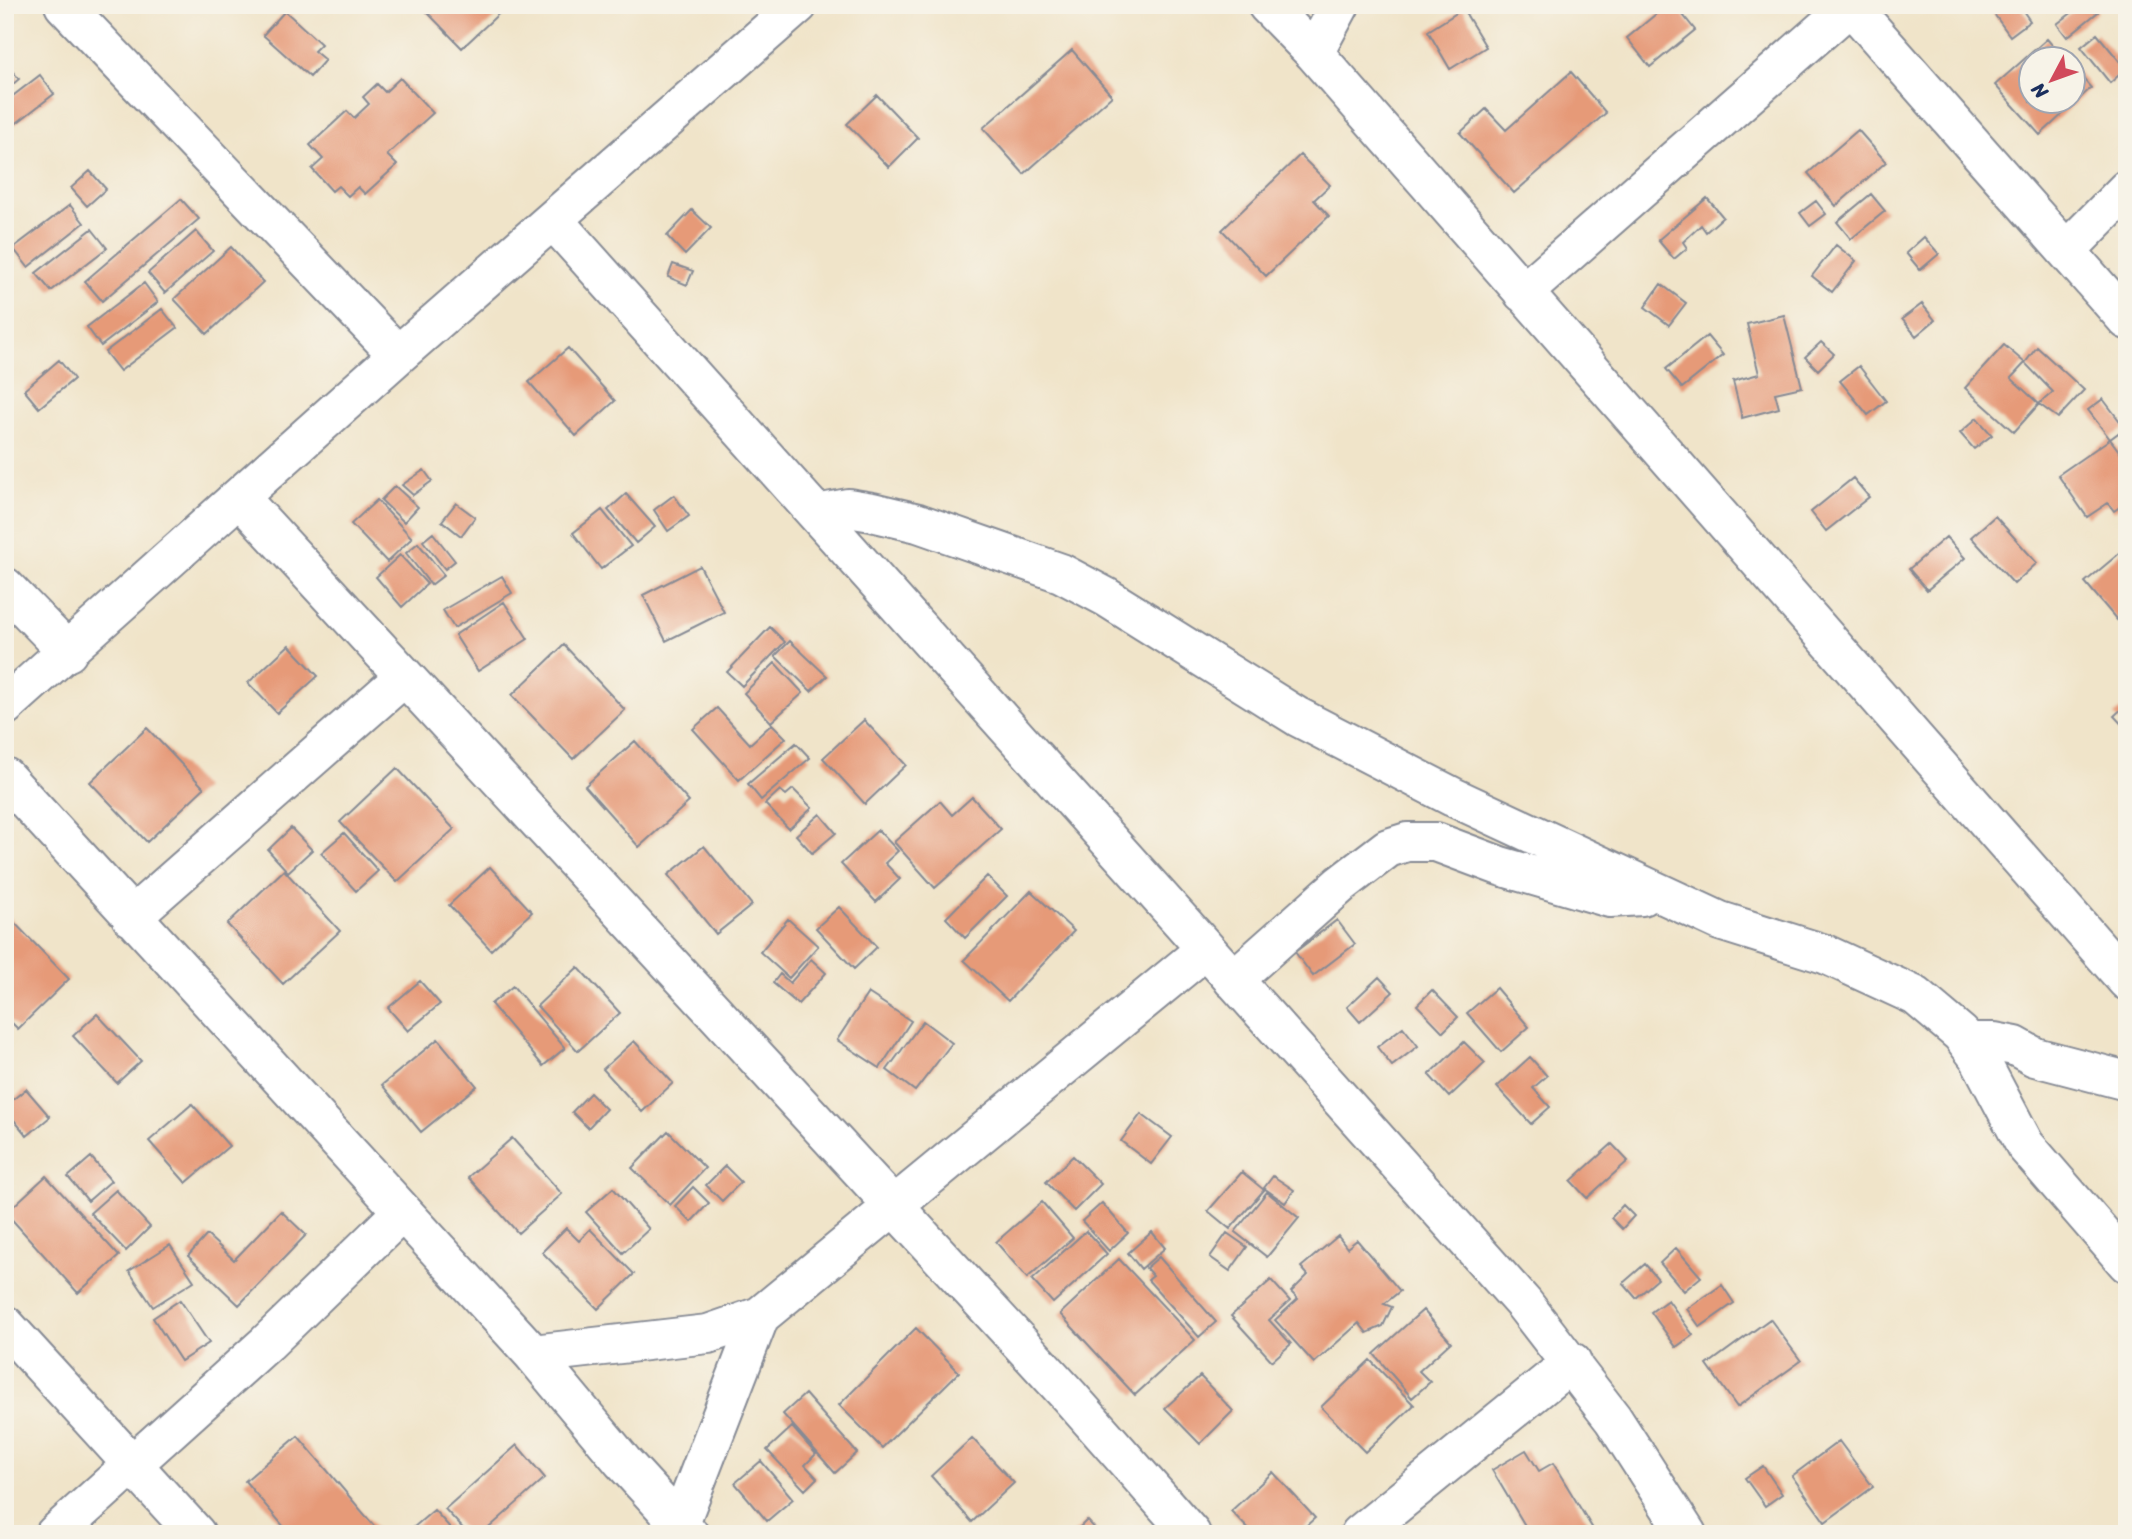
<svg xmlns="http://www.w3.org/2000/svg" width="2132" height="1539" font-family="Sriracha,sans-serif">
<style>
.building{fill:#e69a78}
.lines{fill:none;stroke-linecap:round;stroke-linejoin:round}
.minor-casing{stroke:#868a94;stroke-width:42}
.minor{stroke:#fff;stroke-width:38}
</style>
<rect width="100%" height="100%" fill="#f7f3e8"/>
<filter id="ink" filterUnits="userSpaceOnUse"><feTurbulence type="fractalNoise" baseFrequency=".0143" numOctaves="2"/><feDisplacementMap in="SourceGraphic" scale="14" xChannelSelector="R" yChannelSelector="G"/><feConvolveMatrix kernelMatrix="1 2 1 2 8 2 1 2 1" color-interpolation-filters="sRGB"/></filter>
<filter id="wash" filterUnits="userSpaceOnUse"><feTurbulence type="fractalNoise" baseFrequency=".00686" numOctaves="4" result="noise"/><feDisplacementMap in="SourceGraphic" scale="28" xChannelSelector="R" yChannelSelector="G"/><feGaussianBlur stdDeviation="1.57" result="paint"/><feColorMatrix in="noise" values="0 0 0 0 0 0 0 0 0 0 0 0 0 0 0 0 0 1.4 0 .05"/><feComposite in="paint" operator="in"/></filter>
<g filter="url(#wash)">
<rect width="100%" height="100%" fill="#f0e4c9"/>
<g id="blocks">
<path class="building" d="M425,5h83l-46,43 -40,-41z
M1667,5h8l20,25 -45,37 -23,-29z
M1992,5h27l11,16 -20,15 -21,-29z
M2082,5h10l6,7 -31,25 -10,-13z
M1463,9l23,38 -36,22 -22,-38z
M285,11l36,33 -7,7 11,9 -15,17 -47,-42z
M2097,34l29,35 -16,14 -29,-36z
M2047,39l18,21h-35v42h43v-35l18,21 -51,47 -45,-50z
M1072,50l40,46 -88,78 -41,-46z
M5,63l14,16 -14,12z
M1571,72l35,41 -92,80 -54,-60 26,-24 20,21z
M40,75l14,19 -49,38v-30z
M400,78l33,35 -46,42 10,10 -32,29 -7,-7 -10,9 -10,-10 -6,5 -20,-22 11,-10 -13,-14 37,-34 7,7 15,-14 -6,-7 14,-13 8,8z
M877,95l41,43 -29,29 -42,-43z
M1858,130l28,32 -50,44 -28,-33z
M1300,155l30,30 -16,15 15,16 -63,60 -44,-46z
M90,171l16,18 -19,17 -16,-18z
M1871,194l14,17 -34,28 -14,-17z
M1707,198l16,19 -17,15 -5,-7 -18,17 4,6 -13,11 -16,-19z
M181,199l18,20 -97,82 -17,-20z
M1816,201l10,13 -16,12 -10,-13z
M70,205l14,18 -56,44 -15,-19z
M692,210l19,18 -26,27 -18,-19z
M92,229l15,19 -56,43 -15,-18z
M196,231l17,20 -48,42 -17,-20z
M1924,237l15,17 -19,16 -14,-17z
M1836,245l20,16 -24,31 -20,-16z
M231,247l32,35 -56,52 -33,-35z
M673,264l20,7 -6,14 -19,-8z
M144,283l14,19 -57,44 -14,-19z
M1661,284l25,19 -17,22 -24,-18z
M1922,304l13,16 -19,16 -14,-17z
M162,309l15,19 -57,43 -15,-19z
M1784,315l18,72 -27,6 4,15 -37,10 -9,-37 26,-7 -12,-50z
M1707,336l16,19 -41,33 -16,-19z
M1821,342l13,12 -16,16 -13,-13z
M2004,345l21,18 -14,15 28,26 -25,28 -49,-44z
M2037,347l47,43 -26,28 -19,-14 14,-12 -28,-29z
M568,348l47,53 -39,35 -47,-54z
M59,360l15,19 -35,29 -15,-18z
M1859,366l27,35 -18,14 -28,-34z
M2103,399l22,29 -15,11 -22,-29z
M1977,418l15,17 -18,14 -14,-16z
M2110,439l17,23v40l-13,9 -6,-8 -21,14 -29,-42z
M424,470l8,11 -19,14 -11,-10z
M1853,478l16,19 -43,34 -15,-19z
M395,486l23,21 -14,15 -23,-22z
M626,494l29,33 -19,16 -28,-33z
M674,495l15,21 -21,15 -14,-21z
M377,500l35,38 -25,24 -36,-38z
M456,503l19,14 -14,19 -19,-15z
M602,510l29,36 -30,23 -28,-36z
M1995,516l42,47 -23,21 -43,-47z
M433,533l22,28 -10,8 -22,-28z
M1946,537l19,21 -38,32 -18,-21z
M418,543l26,32 -13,10 -25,-32z
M2127,547v65l-10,8 -32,-38z
M400,555l27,29 -25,23 -26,-30z
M700,566l24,46 -58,29 -23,-46z
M502,576l10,17 -58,35 -11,-18z
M504,602l24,37 -50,32 -23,-36z
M770,627l15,15 -43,44 -15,-14z
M790,641l37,35 -16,15 -36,-35z
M289,645l29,31 -41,37 -29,-30z
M564,645l61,65 -52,49 -61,-64z
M775,663l28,30 -32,29 -27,-29z
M2127,704v26l-13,-14z
M717,708l33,36 22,-20 14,14 -47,42 -46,-51z
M864,720l42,45 -41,39 -42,-46z
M147,728l57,60 -57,54 -57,-60z
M635,741l54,61 -50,45 -54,-61z
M796,743l14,15 -49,42 -13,-16z
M397,768l57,61 -57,53 -57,-60z
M793,789l19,19 -23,21 -24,-25 15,-14 6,5z
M972,797l29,32 -66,59 -41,-46 46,-41 12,14z
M820,814l16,19 -24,20 -16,-18z
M291,828l21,22 -24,22 -20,-22z
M878,830l20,21 -13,12 15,16 -24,23 -35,-38z
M344,833l34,38 -22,20 -35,-38z
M704,846l48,59 -36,29 -48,-59z
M490,867l42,45 -41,38 -42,-45z
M284,870l56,61 -57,53 -56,-60z
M987,876l20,20 -42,42 -19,-20z
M1031,891l43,40 -66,70 -44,-41z
M839,907l38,40 -23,22 -38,-41z
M5,913l64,66 -51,50 -13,-13z
M788,919l30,27 -29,32 -29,-26z
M1337,920l18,24 -42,32 -18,-24z
M811,959l15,14 -28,31 -25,-21 7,-9 10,9z
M578,967l42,46 -42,38 -41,-45z
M1379,977l14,15 -33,30 -13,-15z
M420,981l20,23 -32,27 -20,-23z
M513,986l52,62 -22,18 -52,-62z
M1496,988l33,39 -28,25 -34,-39z
M1432,990l26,27 -15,15 -26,-27z
M868,993l43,28 -31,47 -43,-28z
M97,1014l44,47 -24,22 -44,-47z
M923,1021l29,22 -37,48 -28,-21z
M1403,1027l15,19 -26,20 -15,-19z
M438,1039l39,47 -56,46 -39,-47z
M634,1041l39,42 -31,29 -39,-43z
M1464,1042l21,21 -36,34 -20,-22z
M1530,1057l17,19 -14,12 17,19 -19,17 -34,-37z
M26,1089l24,28 -23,19 -22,-27v-3z
M590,1093l16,16 -18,19 -16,-16z
M192,1104l37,42 -43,37 -37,-42z
M1141,1114l31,23 -21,27 -30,-23z
M668,1131l37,37 -35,37 -38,-37z
M512,1138l50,56 -44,39 -50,-56z
M1612,1144l16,17 -41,37 -16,-17z
M1073,1156l28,28 -27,27 -28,-29z
M91,1157l20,24 -23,20 -20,-24z
M725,1166l16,16 -19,19 -16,-16z
M1242,1172l22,18 -34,39 -22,-18z
M46,1176l73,80 -41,37 -72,-80z
M1273,1176l21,14 -9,13 -21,-15z
M693,1187l16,16 -18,19 -16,-16z
M613,1188l36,41 -26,24 -37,-41z
M116,1190l34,37 -24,24 -36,-38z
M1267,1192l32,26 -32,39 -32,-25z
M1042,1202l31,36 -46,40 -31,-36z
M1102,1203l26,30 -19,18 -27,-30z
M1623,1205l11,11 -12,13 -11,-11z
M281,1211l25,24 -67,70 -51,-49 19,-21 27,25z
M566,1228l13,13 11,-12 44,45 -36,35 -56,-57z
M1086,1231l21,23 -54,49 -21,-23z
M1152,1232l13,16 -24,21 -13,-16z
M1227,1233l20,14 -17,24 -20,-14z
M1338,1236l9,12 10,-8 43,51 -16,13 8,3 -9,19 -16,7 -8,-10 -45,40 -39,-43 23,-21 -7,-7 17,-17 -7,-8z
M170,1245l24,36 -41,26 -24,-36z
M1676,1248l25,29 -17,14 -24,-28z
M1159,1257l57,65 -17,15 -51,-57 5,-4 -7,-8z
M1119,1259l76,81 -60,55 -75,-81z
M1645,1264l13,15 -22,19 -13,-15z
M1271,1280l19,21 -21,19 22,24 -19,17 -41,-45z
M1722,1285l12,18 -34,24 -13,-18z
M180,1300l29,43 -28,18 -28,-43z
M1668,1300l25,35 -17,12 -25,-35z
M1423,1310l28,32 -32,29 11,11 -18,16 -38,-44z
M1770,1319l31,42 -64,46 -30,-42z
M916,1328l43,44 -77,76 -43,-43z
M1370,1360l44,45 -49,47 -44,-45z
M1200,1376l33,35 -33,33 -35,-36z
M805,1394l52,59 -22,20 -52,-59z
M792,1427l24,27 -11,11 12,13 -12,12 -38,-40z
M298,1436l83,98h-91l-45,-53z
M972,1438l42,45 -42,39 -41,-46z
M1839,1441l34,46 -48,35 -33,-46z
M517,1445l28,33 -63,56h-14l-23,-25z
M1526,1450l13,21 14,-8 40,66 -8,5h-55l-38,-64z
M761,1461l32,38 -26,22 -32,-38z
M1763,1466l19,28 -17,12 -20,-28z
M1273,1472l42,46 -18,16h-44l-22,-23z
M434,1510l20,22 -2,2h-32l-6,-7z
M1087,1520l13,14h-27z"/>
</g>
</g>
<g filter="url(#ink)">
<use href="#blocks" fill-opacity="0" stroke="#868a94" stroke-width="2"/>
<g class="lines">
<g class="minor-casing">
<path id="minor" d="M64,5l334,350
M1267,5l47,48 813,928
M1850,5l277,315
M1314,53l26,-48
M554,221l970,1083 89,115 74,115
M2067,250l60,-61
M1523,293l328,-288
M239,497l831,900 121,137
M817,514l31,-6 24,4 46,11 143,50 45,24 192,120 155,80 267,124 105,33 91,42 45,38 18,24 46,87 102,118
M5,587l63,65
M5,706l393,-351 400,-350
M5,777l528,577 90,108 66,72
M131,917l273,-240
M1233,980l108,-96 47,-36 19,-6h29l64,24 110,32 32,-2
M1967,1042h27l21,4 20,11 92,24
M5,1325l191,209
M533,1354l175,-20 52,-18 446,-367
M680,1523l80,-207
M55,1534l212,-191 135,-131
M1360,1534l212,-172"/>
</g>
<use href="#minor" class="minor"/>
</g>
</g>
<rect width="2132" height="1539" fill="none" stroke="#f7f3e8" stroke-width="28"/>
<g transform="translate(2052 80) rotate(229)"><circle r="33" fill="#f7f3e8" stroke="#9fa5b1" stroke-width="2"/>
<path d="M0-5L12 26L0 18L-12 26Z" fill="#d1495b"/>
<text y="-10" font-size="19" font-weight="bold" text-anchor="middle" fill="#1b2f5e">N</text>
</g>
</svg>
